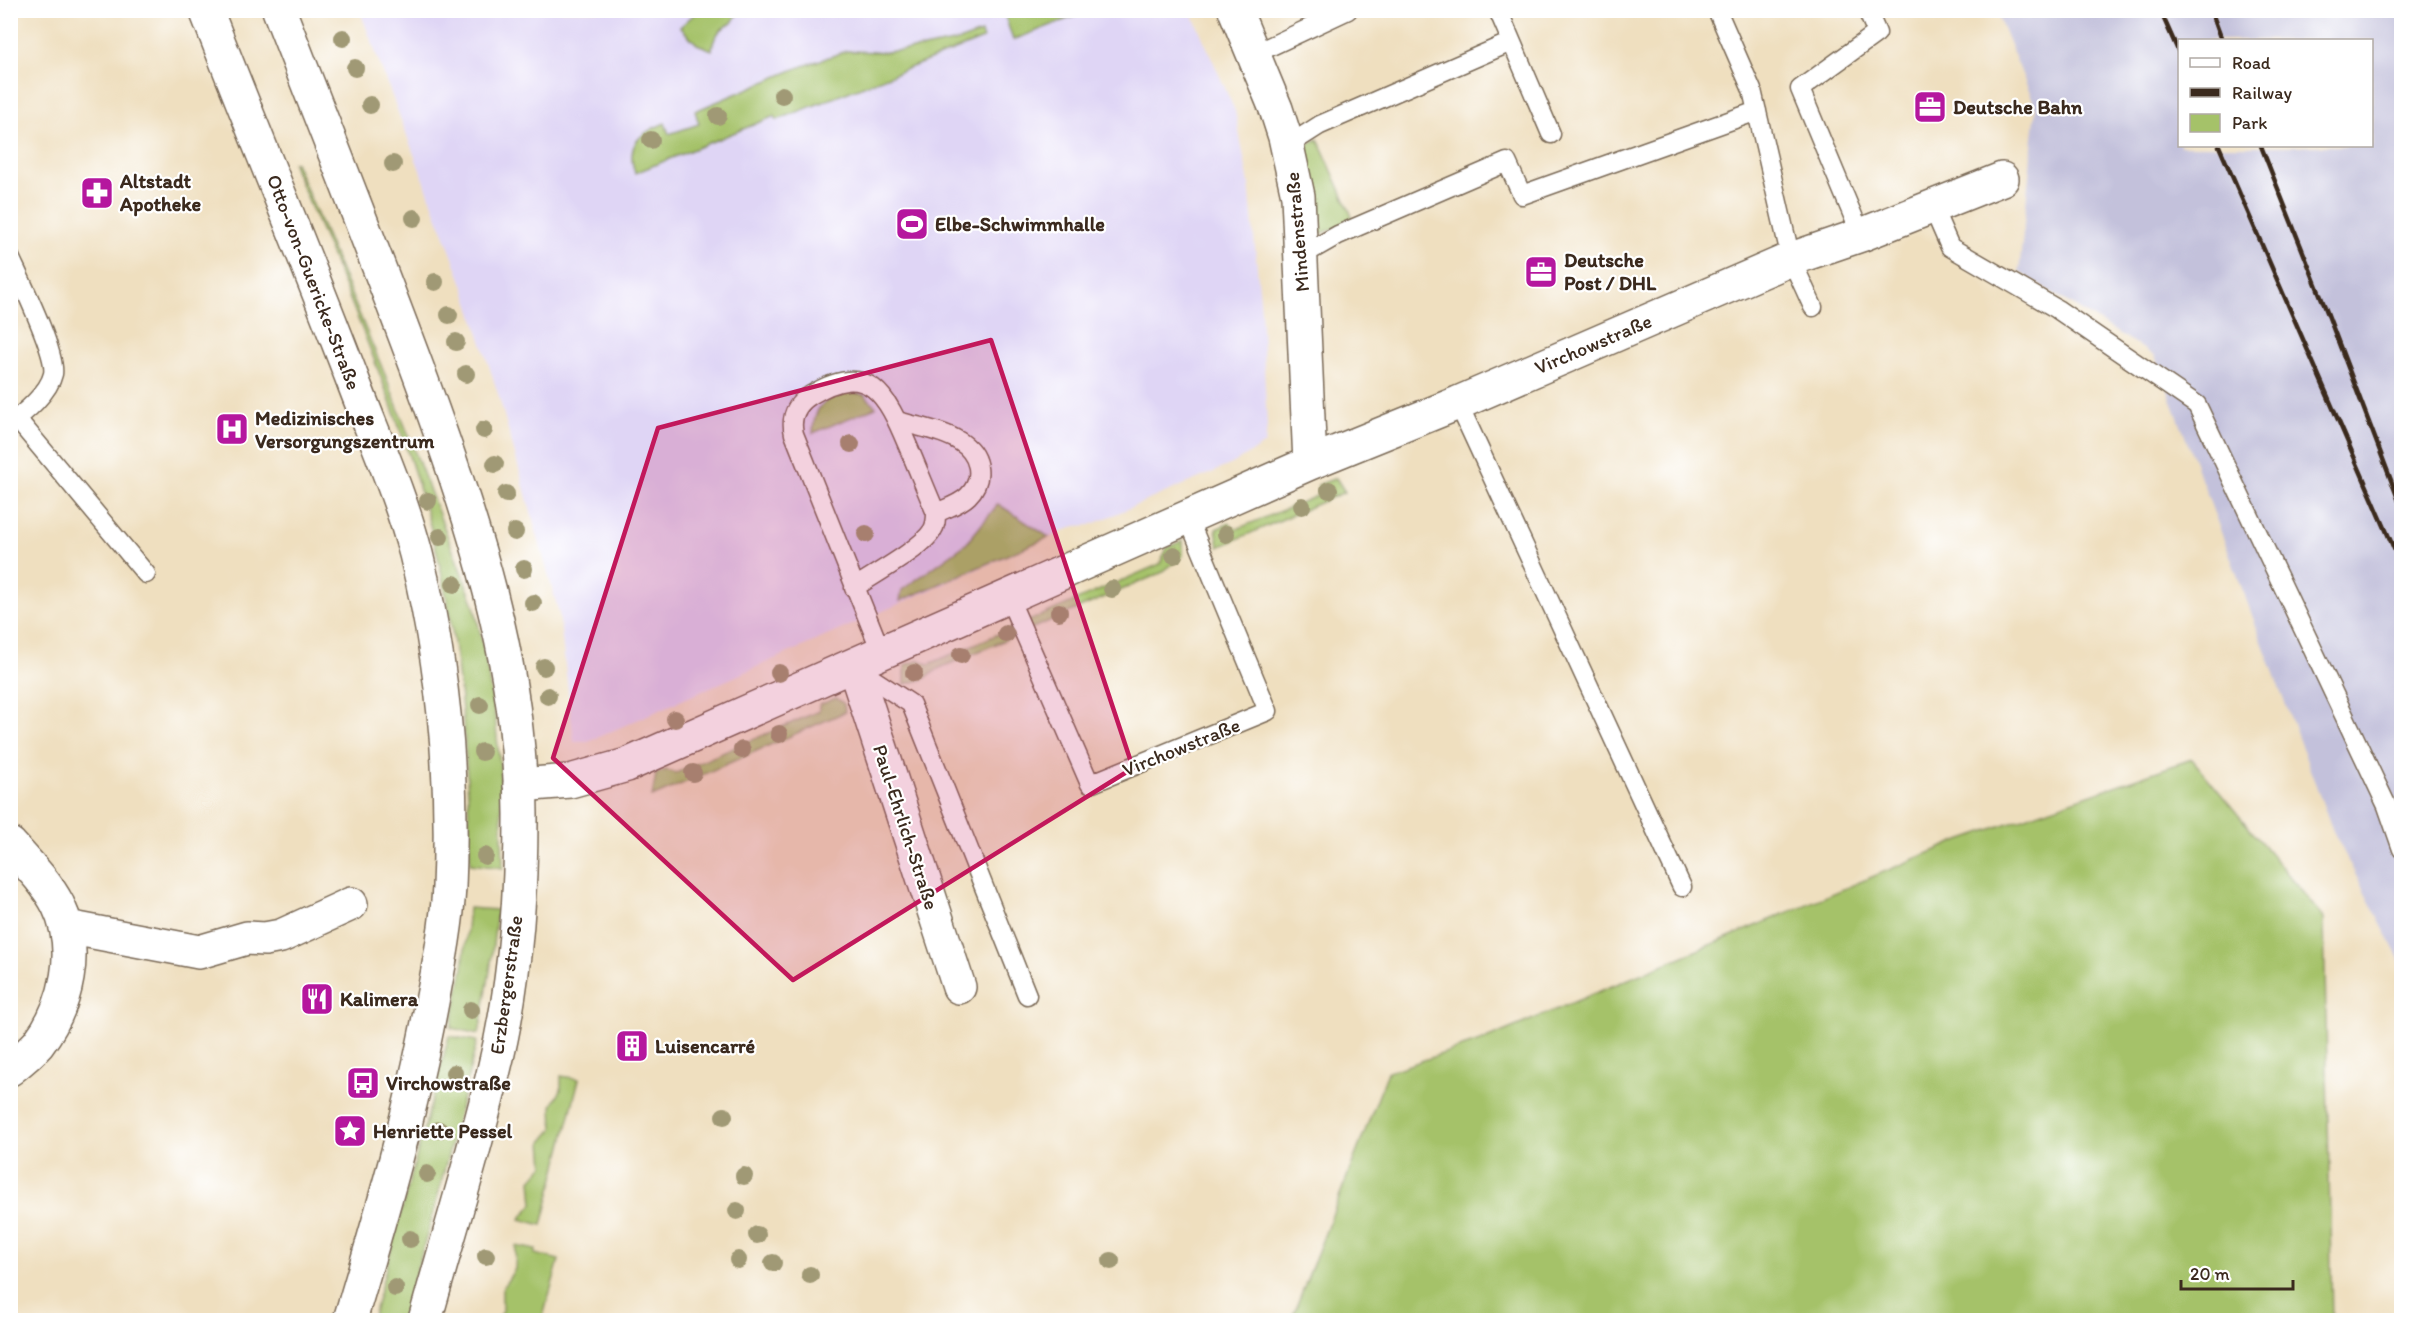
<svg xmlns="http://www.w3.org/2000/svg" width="2412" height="1331" font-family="Itim,sans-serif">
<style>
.built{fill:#dfd5f5}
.industrial{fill:#c3c1db;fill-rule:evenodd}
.green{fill:#a5c269;stroke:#707644;stroke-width:1.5}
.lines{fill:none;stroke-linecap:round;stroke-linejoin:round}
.service-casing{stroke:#7a6956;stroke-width:21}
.minor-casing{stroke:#7a6956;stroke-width:36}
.tertiary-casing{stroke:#7a6956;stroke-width:36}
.service{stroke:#fff;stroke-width:18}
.minor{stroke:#fff;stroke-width:33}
.tertiary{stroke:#fff;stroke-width:33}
.rail{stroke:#3b2a1e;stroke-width:4.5}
.tree{fill:#a09975}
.marked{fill:#c2185b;fill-opacity:0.2;stroke:#c2185b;stroke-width:4.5;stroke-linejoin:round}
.labels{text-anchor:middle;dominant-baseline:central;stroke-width:4.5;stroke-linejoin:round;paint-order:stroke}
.poi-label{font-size:20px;font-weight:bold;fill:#3b2a1e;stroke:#fff;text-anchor:start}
.street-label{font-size:20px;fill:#3b2a1e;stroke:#fff}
</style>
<rect width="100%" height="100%" fill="#fff"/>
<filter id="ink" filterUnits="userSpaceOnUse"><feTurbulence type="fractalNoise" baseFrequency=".0167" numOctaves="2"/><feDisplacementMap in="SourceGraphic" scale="12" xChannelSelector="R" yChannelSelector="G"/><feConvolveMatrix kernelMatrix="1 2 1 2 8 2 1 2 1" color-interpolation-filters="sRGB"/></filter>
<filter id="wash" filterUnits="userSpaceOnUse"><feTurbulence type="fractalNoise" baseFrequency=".008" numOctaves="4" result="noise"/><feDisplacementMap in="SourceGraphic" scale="24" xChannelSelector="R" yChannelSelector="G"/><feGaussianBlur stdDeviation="1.35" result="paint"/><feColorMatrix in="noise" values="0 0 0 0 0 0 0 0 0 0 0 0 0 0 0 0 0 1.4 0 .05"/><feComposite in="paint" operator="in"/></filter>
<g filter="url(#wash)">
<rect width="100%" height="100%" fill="#efdfbf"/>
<path class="built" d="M360,11h831l44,100 14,73 12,126 6,115 -2,19 -33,20 -142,61 -15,1 -488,216h-13l-15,-129 -60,-216 -35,-110z"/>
<path class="industrial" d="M1996,11h405v952l-68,-132 -178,-475 -136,-84 17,-164zM2180,40h192v106h-192z"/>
<path class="green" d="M699,10l40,1 -7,12c-12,5 -19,14 -20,27l-15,-6 -17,-17z
M1011,11h66l1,4 -65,25 -8,-24z
M981,33l2,6 -206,81 -2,-4 -140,57c-10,-29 5,-40 30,-50l4,11 30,-10 -4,-13 100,-42 51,-18 39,1 38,-4 35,-7z
M1318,139l36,82 -37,14 -17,-87z
M295,162l91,215 88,228 10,45 11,68 5,48 3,102 -33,-4c-2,-118 -11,-236 -43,-350 -34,-119 -85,-234 -133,-347l-1,-4z
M847,391l18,4 11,12 -63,26c1,-28 10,-32 34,-42z
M1336,478l9,14 -126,55 -3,-18 13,-6 8,6 80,-33 1,-11z
M998,504l51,33 -149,64 2,-11 64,-46z
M1183,540v16l-22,17 -221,95 -16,11 -19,5v-19l15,-5 9,4 231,-100 7,-16z
M836,698l8,6 1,8 -193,85 4,-23 10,-4 10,3 143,-62v-6z
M2192,759l132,159 8,402h-1041l97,-248 98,-33 474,-199z
M469,908l28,2 -7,61 -11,63 -28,-6 12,-60z
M449,1036l28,5 -43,170 -32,109h-30z
M561,1076l18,3 -37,146 -22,-6 13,-15 -2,-24 13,-15 -2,-23 11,-13 -1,-23 9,-16z
M516,1246l20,4 -1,4 24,6 -17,60h-45l5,-7v-24l13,-20z"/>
</g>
<g filter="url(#ink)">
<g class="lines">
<g class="service-casing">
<path id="service" d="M1498,10l53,124
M1717,10l35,80 39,169 22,48
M1254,54l94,-44
M1287,146l33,-21 191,-83
M1933,208l17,39 107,62 140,96 190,401 15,43
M1861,235l-61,-146 77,-56 -10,-23
M1301,256l37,-21 169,-73 15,33 235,-84
M10,257c10,22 47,97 43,117 -4,18 -28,39 -43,49
M1458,403l224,484
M17,419l129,155
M898,421c19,6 44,9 61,20 20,12 27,37 9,55 -8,8 -21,12 -32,17
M854,588c19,-13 67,-39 78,-57 4,-6 4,-11 4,-18 -10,-23 -19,-46 -29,-69 -20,-48 -38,-85 -96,-49 -15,9 -21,22 -17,39l88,220
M1009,598l81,186 178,-73 -80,-193
M856,668l55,36 116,291"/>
</g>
<g class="minor-casing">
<path id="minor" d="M1235,10l41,99 9,28 13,59 12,267
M854,666l105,321
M520,785l50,-4 57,-16 683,-302 148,-60 333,-144 70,-24 141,-56
M10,844c17,19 36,38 48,61 22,45 9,101 -20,139 -8,9 -18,17 -28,25
M67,927l132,25 48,-14 18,1 16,-3 70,-32"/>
</g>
<g class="tertiary-casing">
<path id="tertiary" d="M206,10c49,126 101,250 149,376 21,55 46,111 61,168 27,109 38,221 33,333 -2,38 -10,78 -17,115 -20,108 -51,214 -82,318
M279,10c48,124 97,247 143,371 51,141 100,285 99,438 0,81 -7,171 -27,251 -20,84 -46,167 -69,250"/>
</g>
<use href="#service" class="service"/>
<use href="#minor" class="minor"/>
<use href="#tertiary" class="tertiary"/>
<path class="rail" d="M2160,10l20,45
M2211,10l11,30
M2219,146l183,421
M2261,146l64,161 77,202"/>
</g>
<g class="tree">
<circle cx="343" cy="38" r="9"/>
<circle cx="355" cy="68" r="9"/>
<circle cx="782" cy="95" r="9"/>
<circle cx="370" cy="105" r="9"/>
<circle cx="718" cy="116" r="9"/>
<circle cx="651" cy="140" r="9"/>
<circle cx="393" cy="164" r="9"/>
<circle cx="414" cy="218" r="9"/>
<circle cx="435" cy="282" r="9"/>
<circle cx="449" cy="315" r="9"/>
<circle cx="456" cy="342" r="9"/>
<circle cx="466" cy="374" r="9"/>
<circle cx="484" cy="430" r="9"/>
<circle cx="851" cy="444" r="9"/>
<circle cx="495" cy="464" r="9"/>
<circle cx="1329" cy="490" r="9"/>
<circle cx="506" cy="494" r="9"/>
<circle cx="428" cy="501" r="9"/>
<circle cx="1302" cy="506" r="9"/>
<circle cx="515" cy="532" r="9"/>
<circle cx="866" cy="534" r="9"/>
<circle cx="1226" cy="534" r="9"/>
<circle cx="440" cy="537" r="9"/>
<circle cx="1174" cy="555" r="9"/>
<circle cx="524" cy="569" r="9"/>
<circle cx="454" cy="584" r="9"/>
<circle cx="1112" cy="589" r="9"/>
<circle cx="533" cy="603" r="9"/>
<circle cx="1059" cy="612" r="9"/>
<circle cx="1006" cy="634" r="9"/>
<circle cx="961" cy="655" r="9"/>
<circle cx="544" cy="667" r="9"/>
<circle cx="779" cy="673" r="9"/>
<circle cx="914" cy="673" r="9"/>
<circle cx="548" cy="696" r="9"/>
<circle cx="480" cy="705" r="9"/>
<circle cx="675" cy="719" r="9"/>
<circle cx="779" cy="734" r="9"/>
<circle cx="742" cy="750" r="9"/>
<circle cx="482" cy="752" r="9"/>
<circle cx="693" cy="773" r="9"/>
<circle cx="485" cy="856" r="9"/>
<circle cx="471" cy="1010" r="9"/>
<circle cx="454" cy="1073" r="9"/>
<circle cx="724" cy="1116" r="9"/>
<circle cx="439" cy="1130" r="9"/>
<circle cx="427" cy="1174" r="9"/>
<circle cx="744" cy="1176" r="9"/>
<circle cx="737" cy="1211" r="9"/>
<circle cx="757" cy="1235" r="9"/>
<circle cx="410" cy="1239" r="9"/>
<circle cx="486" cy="1256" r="9"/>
<circle cx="738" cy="1260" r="9"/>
<circle cx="1111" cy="1261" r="9"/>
<circle cx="773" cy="1263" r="9"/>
<circle cx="810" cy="1275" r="9"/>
<circle cx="395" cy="1288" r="9"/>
</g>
</g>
<path class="marked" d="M991,340l142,428 -340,212 -240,-222 105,-330z"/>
<defs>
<g id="office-square" transform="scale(1.725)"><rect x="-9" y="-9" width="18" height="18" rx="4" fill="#b5179e" stroke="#fff"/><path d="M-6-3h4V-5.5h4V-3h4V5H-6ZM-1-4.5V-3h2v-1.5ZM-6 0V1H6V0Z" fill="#fff"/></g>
<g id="pharmacy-square" transform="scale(1.725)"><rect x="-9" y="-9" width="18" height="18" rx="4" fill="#b5179e" stroke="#fff"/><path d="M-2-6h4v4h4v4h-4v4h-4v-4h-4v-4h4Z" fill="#fff"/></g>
<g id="stadium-square" transform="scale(1.725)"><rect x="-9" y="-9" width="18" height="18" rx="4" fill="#b5179e" stroke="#fff"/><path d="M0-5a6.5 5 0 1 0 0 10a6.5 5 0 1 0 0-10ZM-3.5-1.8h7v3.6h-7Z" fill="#fff"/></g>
<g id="hospital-square" transform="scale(1.725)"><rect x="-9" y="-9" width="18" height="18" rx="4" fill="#b5179e" stroke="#fff"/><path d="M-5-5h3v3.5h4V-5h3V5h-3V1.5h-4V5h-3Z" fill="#fff"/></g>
<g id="restaurant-square" transform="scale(1.725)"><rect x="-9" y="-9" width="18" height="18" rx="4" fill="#b5179e" stroke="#fff"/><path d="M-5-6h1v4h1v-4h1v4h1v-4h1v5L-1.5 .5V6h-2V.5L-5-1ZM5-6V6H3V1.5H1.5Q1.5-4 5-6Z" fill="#fff"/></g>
<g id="building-square" transform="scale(1.725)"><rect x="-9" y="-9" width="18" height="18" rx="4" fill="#b5179e" stroke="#fff"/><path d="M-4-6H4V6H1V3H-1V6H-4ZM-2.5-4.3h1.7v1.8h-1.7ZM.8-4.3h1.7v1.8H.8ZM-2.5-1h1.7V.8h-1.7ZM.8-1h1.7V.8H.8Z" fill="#fff"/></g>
<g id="bus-square" transform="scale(1.725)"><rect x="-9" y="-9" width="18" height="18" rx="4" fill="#b5179e" stroke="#fff"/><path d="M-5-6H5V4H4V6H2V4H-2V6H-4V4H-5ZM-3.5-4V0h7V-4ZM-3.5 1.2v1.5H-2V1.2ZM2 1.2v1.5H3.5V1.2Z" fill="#fff"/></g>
<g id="sight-square" transform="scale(1.725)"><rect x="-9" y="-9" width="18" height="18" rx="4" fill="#b5179e" stroke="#fff"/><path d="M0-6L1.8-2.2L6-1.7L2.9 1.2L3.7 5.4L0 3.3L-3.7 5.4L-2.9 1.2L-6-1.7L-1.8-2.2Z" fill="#fff"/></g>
</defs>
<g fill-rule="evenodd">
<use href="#office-square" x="1930" y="107"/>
<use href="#pharmacy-square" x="97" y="193"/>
<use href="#stadium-square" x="912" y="224"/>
<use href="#office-square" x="1541" y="272"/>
<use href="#hospital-square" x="232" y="429"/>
<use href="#restaurant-square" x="317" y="999"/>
<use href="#building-square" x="632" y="1046"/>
<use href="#bus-square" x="363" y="1083"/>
<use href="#sight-square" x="350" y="1131"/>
</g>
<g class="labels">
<g class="poi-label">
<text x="1953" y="107">Deutsche Bahn</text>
<text x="120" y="181">Altstadt<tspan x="120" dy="23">Apotheke</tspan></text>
<text x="935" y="224">Elbe-Schwimmhalle</text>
<text x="1564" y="260">Deutsche<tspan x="1564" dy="23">Post / DHL</tspan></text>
<text x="255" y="418">Medizinisches<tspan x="255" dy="23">Versorgungszentrum</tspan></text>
<text x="340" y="999">Kalimera</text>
<text x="655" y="1046">Luisencarré</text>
<text x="386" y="1083">Virchowstraße</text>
<text x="373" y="1131">Henriette Pessel</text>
</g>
<g class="street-label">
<text transform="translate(1297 232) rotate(-95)">Mindenstraße</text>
<text transform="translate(314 282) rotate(69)">Otto-von-Guericke-Straße</text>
<text transform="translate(1593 344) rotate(-23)">Virchowstraße</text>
<text transform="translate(1181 747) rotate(-22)">Virchowstraße</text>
<text transform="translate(906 827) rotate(72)">Paul-Ehrlich-Straße</text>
<text transform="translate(506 985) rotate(-82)">Erzbergerstraße</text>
</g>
</g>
<rect width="2412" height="1331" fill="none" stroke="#fff" stroke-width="36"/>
<rect x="2178" y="39" width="195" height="108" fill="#ffffff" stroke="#b1aaa5" stroke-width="1.5"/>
<rect x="2190" y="58" width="30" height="9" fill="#ffffff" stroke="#b1aaa5" stroke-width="1.5"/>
<text x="2232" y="69" font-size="18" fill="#3b2a1e">Road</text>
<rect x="2190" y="88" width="30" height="9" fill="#3b2a1e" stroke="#b1aaa5" stroke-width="1.5"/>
<text x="2232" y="99" font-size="18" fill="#3b2a1e">Railway</text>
<rect x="2190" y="114" width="30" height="18" fill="#a5c269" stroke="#b1aaa5" stroke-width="1.5"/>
<text x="2232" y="129" font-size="18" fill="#3b2a1e">Park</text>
<path d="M2181 1280v9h112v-9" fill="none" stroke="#3b2a1e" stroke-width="3"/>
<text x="2190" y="1280" font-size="18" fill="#3b2a1e" stroke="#ffffff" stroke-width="4.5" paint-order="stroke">20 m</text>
</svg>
